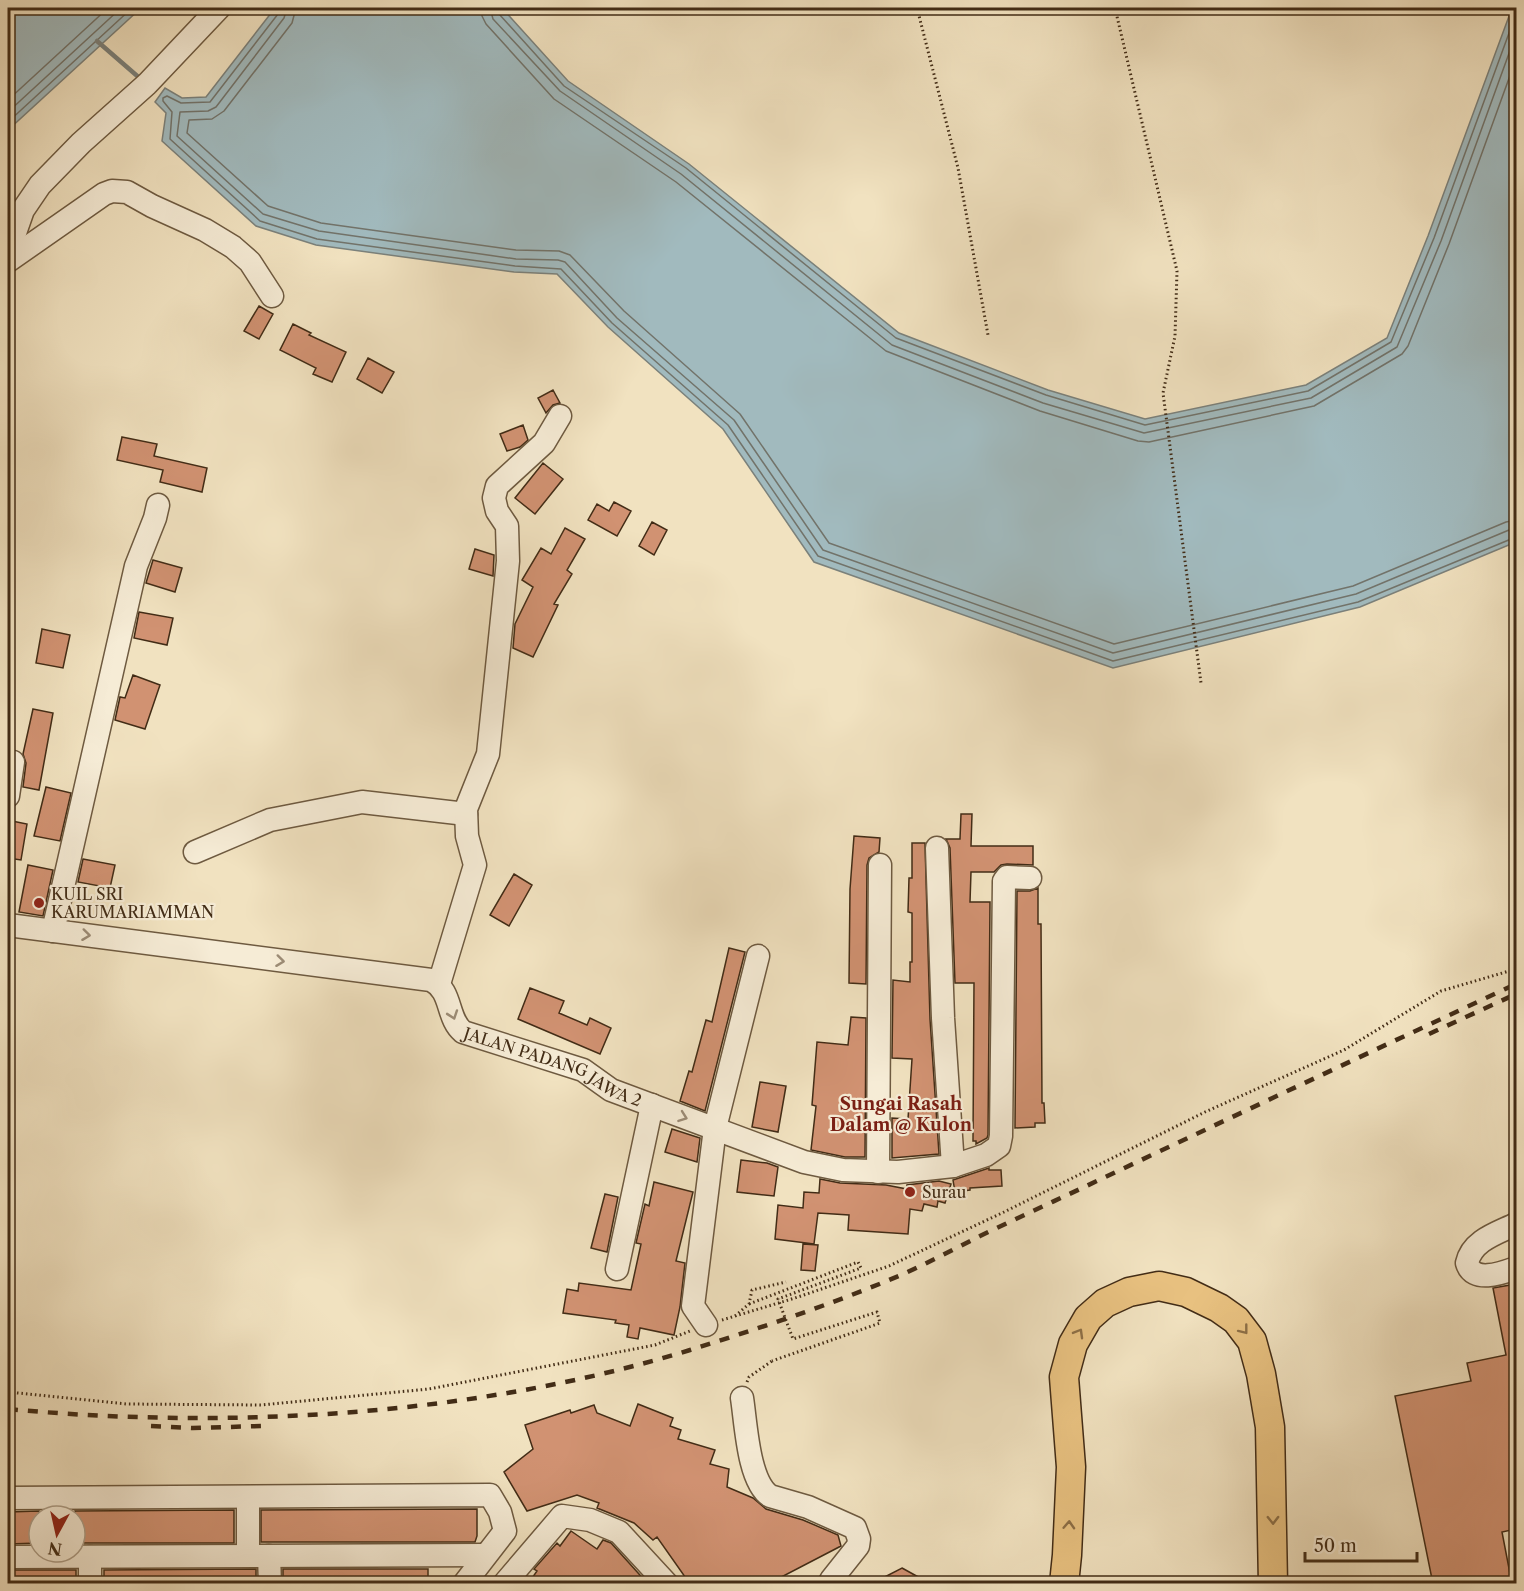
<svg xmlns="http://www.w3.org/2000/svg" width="1524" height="1591" font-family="'Libre Caslon Text',serif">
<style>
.water{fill:#a1babe;stroke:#7b817b;stroke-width:1.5}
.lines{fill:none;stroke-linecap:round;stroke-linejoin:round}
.shore{stroke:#72736a;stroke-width:1.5}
.stream{stroke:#7b817b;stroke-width:4.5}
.building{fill:#d19272;stroke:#422c16;stroke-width:1.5}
.minor-casing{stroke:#6e5a40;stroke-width:25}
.major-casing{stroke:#422c16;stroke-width:31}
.path{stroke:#422c16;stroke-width:3;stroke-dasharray:1.5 3;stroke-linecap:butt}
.minor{stroke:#f6ecd6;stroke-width:22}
.major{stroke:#e8c180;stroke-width:28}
.rail{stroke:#422c16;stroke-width:4.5;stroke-dasharray:10 10;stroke-linecap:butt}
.path-bridge{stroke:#422c16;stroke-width:3;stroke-dasharray:1.5 3;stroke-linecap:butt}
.oneway{stroke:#9c8c76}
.oneway2{stroke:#8d6f46}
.poi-dot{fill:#8f2418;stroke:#f6ecd6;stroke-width:2}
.labels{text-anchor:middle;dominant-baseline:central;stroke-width:4.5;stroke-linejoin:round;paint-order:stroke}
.poi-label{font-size:16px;fill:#422c16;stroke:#f6ecd6;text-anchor:start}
.street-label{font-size:16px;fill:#422c16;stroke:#f6ecd6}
.neighbourhood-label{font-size:18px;font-weight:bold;fill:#7a1f14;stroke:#f6ecd6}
</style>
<rect width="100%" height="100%" fill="#f1e2c0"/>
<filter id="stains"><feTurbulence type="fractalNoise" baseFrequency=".00333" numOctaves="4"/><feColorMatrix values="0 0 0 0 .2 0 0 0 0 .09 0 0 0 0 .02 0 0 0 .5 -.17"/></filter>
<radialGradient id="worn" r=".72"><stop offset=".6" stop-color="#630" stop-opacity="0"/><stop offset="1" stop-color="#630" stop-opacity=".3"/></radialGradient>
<path class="water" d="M8,8h133l-133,122z
M275,8h227l66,73 121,83 210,169 149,57 97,29 161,-34 81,-47 41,-102 84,-228h4v534l-156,65 -247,61 -299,-106 -91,-133 -115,-102 -51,-53 -43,-2 -198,-27 -60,-19 -94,-85 4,-28 -11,-11 10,-14 17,10 24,-1z"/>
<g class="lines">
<path class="shore" d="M279,8l-1,6 -68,88 -29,1 -14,-7 -4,2v3l9,11 -2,27 90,82 57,18 198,27 46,3 51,54 116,102 90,131 295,105 245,-59 158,-65
M287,8l-3,10 -68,89 -8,4 -28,1 -3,24 86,78 56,17 197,28 42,1 7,2 52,56 117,102 89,130 290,103 243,-59 153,-64 7,-1
M296,8l-4,15 -68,88 -12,8 -23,1 -2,13 81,73 53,17 195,27 43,1 11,4 54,56 116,103 89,129 285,101 239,-58 153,-64 10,-2
M481,8l1,8 4,8 68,75 122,83 210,169 154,60 98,30 11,1 165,-36 88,-52 6,-8 41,-102 67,-185
M490,8l3,11 67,72 121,83 211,171 151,58 101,30 167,-35 86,-51 44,-106 75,-207
M498,8l1,6 65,72 122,82 210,170 150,57 99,30 163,-34 83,-49 43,-104 82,-224
M8,100l100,-92
M8,112l113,-104
M8,122l124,-114"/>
<path class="stream" d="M97,41l46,40"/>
</g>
<path class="building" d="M259,306l14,8 -14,25 -15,-8z
M293,324l18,9 -2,2 37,17 -14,30 -19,-8 3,-6 -36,-18z
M368,358l26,14 -12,21 -25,-14z
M553,390l7,13 -7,2 -7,8 -8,-15z
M523,425l5,15 -8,7 -13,4 -7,-17z
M122,437l35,7 -3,12 53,12 -5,24 -42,-10 3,-12 -46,-10z
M543,463l20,16 -28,35 -20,-16z
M614,502l17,9 -14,25 -29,-16 9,-16 12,7z
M652,522l15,8 -13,25 -15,-9z
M565,528l20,11 -18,31 5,4 -18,30 4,1 -25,52 -20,-9 2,-24 18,-37 -11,-7 19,-32 10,6z
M475,549l19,6 -1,21 -24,-7z
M153,560l29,8 -7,24 -29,-9z
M139,612l34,6 -6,27 -33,-7z
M42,629l28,6 -7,33 -27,-5z
M133,675l27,10 -15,44 -30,-9 5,-23 5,1z
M33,709l20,4 -14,77 -16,-3 3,-24 -3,-9z
M46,787l25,6 -11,48 -26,-5z
M961,814h11l-1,32h62v19l-26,-1 -6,1 -7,7h-23l-1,30h20l-2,233 -1,3 -11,6v-3h-3l1,-158h-19l-5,-135 -4,-9h14z
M12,821l15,3 -6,36 -13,-2v-28l3,1z
M854,836l26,2 -1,14 -10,6 -2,7 -1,119 -17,-1 1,-94z
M912,843h13l5,176 9,135 -47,4v-40l16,1 4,-60 -20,-1 1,-78 17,2v-20h2v-49l-4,-1 1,-34h3z
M83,859l32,6 -5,23 -32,-6z
M28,865l25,5 -10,46 -24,-4z
M514,874l18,11 -23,41 -19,-11z
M1038,888v36h3l1,179h2l1,20h-10v4l-20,1 2,-237h13z
M729,948l16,4 -40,159 -25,-10 9,-30 3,1 14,-52 6,2z
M530,988l34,13 -5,12 28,12 3,-7 21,10 -11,26 -82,-35z
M851,1017l15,1 -1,139h-20l-34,-7 5,-44 -4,-1 5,-63 31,3z
M760,1082l26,4 -8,46 -26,-5z
M672,1129l28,9 -3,24 -32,-10z
M741,1160l26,3 11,4 -4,29 -37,-4z
M989,1168v2h12l1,16 -32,2v2l-15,2 -2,-12z
M820,1179l20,4 46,2 21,4v-4l32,-4 12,3 -6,19 -7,-2 -1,6 -13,-3 -2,7 -12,-2 -2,25 -60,-4 1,-15 -31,-2 -4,31 -39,-5 3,-34 25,3 1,-16 15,1z
M654,1182l39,10 -17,69 9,2 -5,44 -6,28 -34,-7 -2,11 -11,-2 2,-12 -14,-2 1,-3 -53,-7 4,-24 11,2 1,-8 52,7 10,-46 -5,-1 9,-39 4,2z
M605,1194l13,3 -11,55 -16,-4z
M803,1244l15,1 -3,26 -14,-1z
M1516,1284v245l-14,3 10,52h-79l-38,-188 76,-15 -4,-18 39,-8 -13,-67z
M638,1404l35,14 -3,8 11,4 -3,9 37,11 -5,14 19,5 -2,18 26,11 13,11 37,11 35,15 3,11 -73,38h-78l-33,-47 -4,3 -19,-17 -37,-15 2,-5 -22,-8 -50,16 -23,-39 29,-23 -8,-24 45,-15 1,3 23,-8 3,8 33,13z
M477,1509v27l-2,6h-214v-32z
M234,1510v33h-159v-32z
M8,1512l31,-1v32l-31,1z
M571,1531l26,18 6,-9 8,3 37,41h-120l9,-13 -3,-2 23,-26 3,3z
M902,1568l29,16h-60z
M256,1569v15h-152v-14z
M283,1569h145v15h-145z
M8,1570h68v14h-68z"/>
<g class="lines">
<g class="minor-casing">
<g id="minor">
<path d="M8,253l15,-43 17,-25 41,-42 66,-59 72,-76"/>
<path d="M8,261l96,-67 8,-3 15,1 25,14 53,24 28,17 17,15 22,34"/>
<path d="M8,796l5,-34"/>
<path d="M937,848l6,170 10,148"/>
<path d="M195,852l75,-32 92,-18 104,12"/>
<path id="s1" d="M8,925l423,55c22,11 15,38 32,52l120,38 28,20 193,72 39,8 55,2 55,-6 33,-11 13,-9 2,-10 3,-255 3,-4 23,1"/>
<path d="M53,931l83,-365 19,-48 3,-13"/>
<path d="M439,984l36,-119 -8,-29 -1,-27 22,-55 20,-193 -1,-35 -10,-15 -3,-13 3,-12 47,-43 16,-27"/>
<path d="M878,1172l2,-307"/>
<path d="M1516,1224c-18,9 -44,16 -49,39 6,21 35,10 49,5"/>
<path d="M617,1269l35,-164"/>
<path d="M706,1325l-13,-19 22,-178 43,-172"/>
<path d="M742,1398c4,25 6,83 28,98l38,11 47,21 4,11 -1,7 -27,34"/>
<path d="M248,1497v59"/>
<path d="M8,1498l482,-3 10,17 5,19 -41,53"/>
<path d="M269,1556l1,28"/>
<path d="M8,1557l477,-2"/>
<path d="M90,1557v27"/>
<path d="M504,1584l58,-68 28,4 29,12 48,52"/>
</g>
</g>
<g class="major-casing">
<path id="major" d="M1064,1584l3,-29 4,-88 -7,-90 9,-33 15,-26 17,-15 24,-11 30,-6 27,6 33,16 17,12 16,21 9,33 9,53 3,157"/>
</g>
<path class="path" d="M917,8l41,160 30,167
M1115,8l62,263 -2,65 -12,57 38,290
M735,1316l14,-12 3,-14 34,-8
M722,1320l73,-22 94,-32 115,-54 201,-100 139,-62 97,-59 75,-22
M747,1382l2,-5 23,-16
M8,1392l119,12 134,1 168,-16 226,-44 35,-14"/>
<use href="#minor" class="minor"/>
<use href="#major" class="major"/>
<path class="rail" d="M1429,1034l87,-40
M8,1409c222,21 468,7 682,-59 70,-22 143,-46 211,-75 27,-12 53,-26 79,-39 46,-22 92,-43 138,-65 133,-63 265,-125 398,-187
M151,1426l42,2 69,-2"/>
<path class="path-bridge" d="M749,1304l109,-42 3,6 -83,31 15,40 84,-27 3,11 -108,38"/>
</g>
<defs><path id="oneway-chevron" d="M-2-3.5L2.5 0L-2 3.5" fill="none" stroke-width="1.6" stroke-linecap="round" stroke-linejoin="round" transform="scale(1.5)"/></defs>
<g class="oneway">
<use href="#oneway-chevron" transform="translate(86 935) rotate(7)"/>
<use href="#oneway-chevron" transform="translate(280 961) rotate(7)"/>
<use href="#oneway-chevron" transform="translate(453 1015) rotate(71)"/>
<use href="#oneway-chevron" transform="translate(683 1117) rotate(20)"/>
</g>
<g class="oneway2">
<use href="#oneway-chevron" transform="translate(1244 1330) rotate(52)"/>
<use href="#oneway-chevron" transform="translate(1079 1333) rotate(-60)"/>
<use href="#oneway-chevron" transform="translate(1273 1520) rotate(89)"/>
<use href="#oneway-chevron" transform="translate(1069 1525) rotate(-87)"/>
</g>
<g class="poi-dot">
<circle cx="39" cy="903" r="6"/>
<circle cx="910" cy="1192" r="6"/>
</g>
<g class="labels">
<g class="poi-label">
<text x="51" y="894">KUIL SRI<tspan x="51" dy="18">KARUMARIAMMAN</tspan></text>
<text x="922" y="1192">Surau</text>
</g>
<g class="street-label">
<text stroke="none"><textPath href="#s1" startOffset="586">JALAN PADANG JAWA 2</textPath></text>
</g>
<g class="neighbourhood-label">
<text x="901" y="1104">Sungai Rasah<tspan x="901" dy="21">Dalam @ Kulon</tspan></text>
</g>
</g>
<rect width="1524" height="1591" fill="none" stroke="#f1e2c0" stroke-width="30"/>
<rect x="9" y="9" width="1506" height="1573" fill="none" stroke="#422c16" stroke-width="3"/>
<rect x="15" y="15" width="1494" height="1561" fill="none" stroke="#422c16" stroke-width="1.5"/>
<g transform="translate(57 1534) rotate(188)"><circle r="28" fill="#f6ecd6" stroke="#ae9f89" stroke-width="1.5"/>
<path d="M0-4.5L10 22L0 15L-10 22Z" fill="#8f2418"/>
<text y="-9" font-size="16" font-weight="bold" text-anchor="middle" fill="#422c16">N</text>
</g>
<path d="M1305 1552v9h112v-9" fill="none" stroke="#422c16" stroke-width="3"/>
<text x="1314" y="1552" font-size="18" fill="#422c16" stroke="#f6ecd6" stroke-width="4.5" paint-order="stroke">50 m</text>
<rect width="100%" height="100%" filter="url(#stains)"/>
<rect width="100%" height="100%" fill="url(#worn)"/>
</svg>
